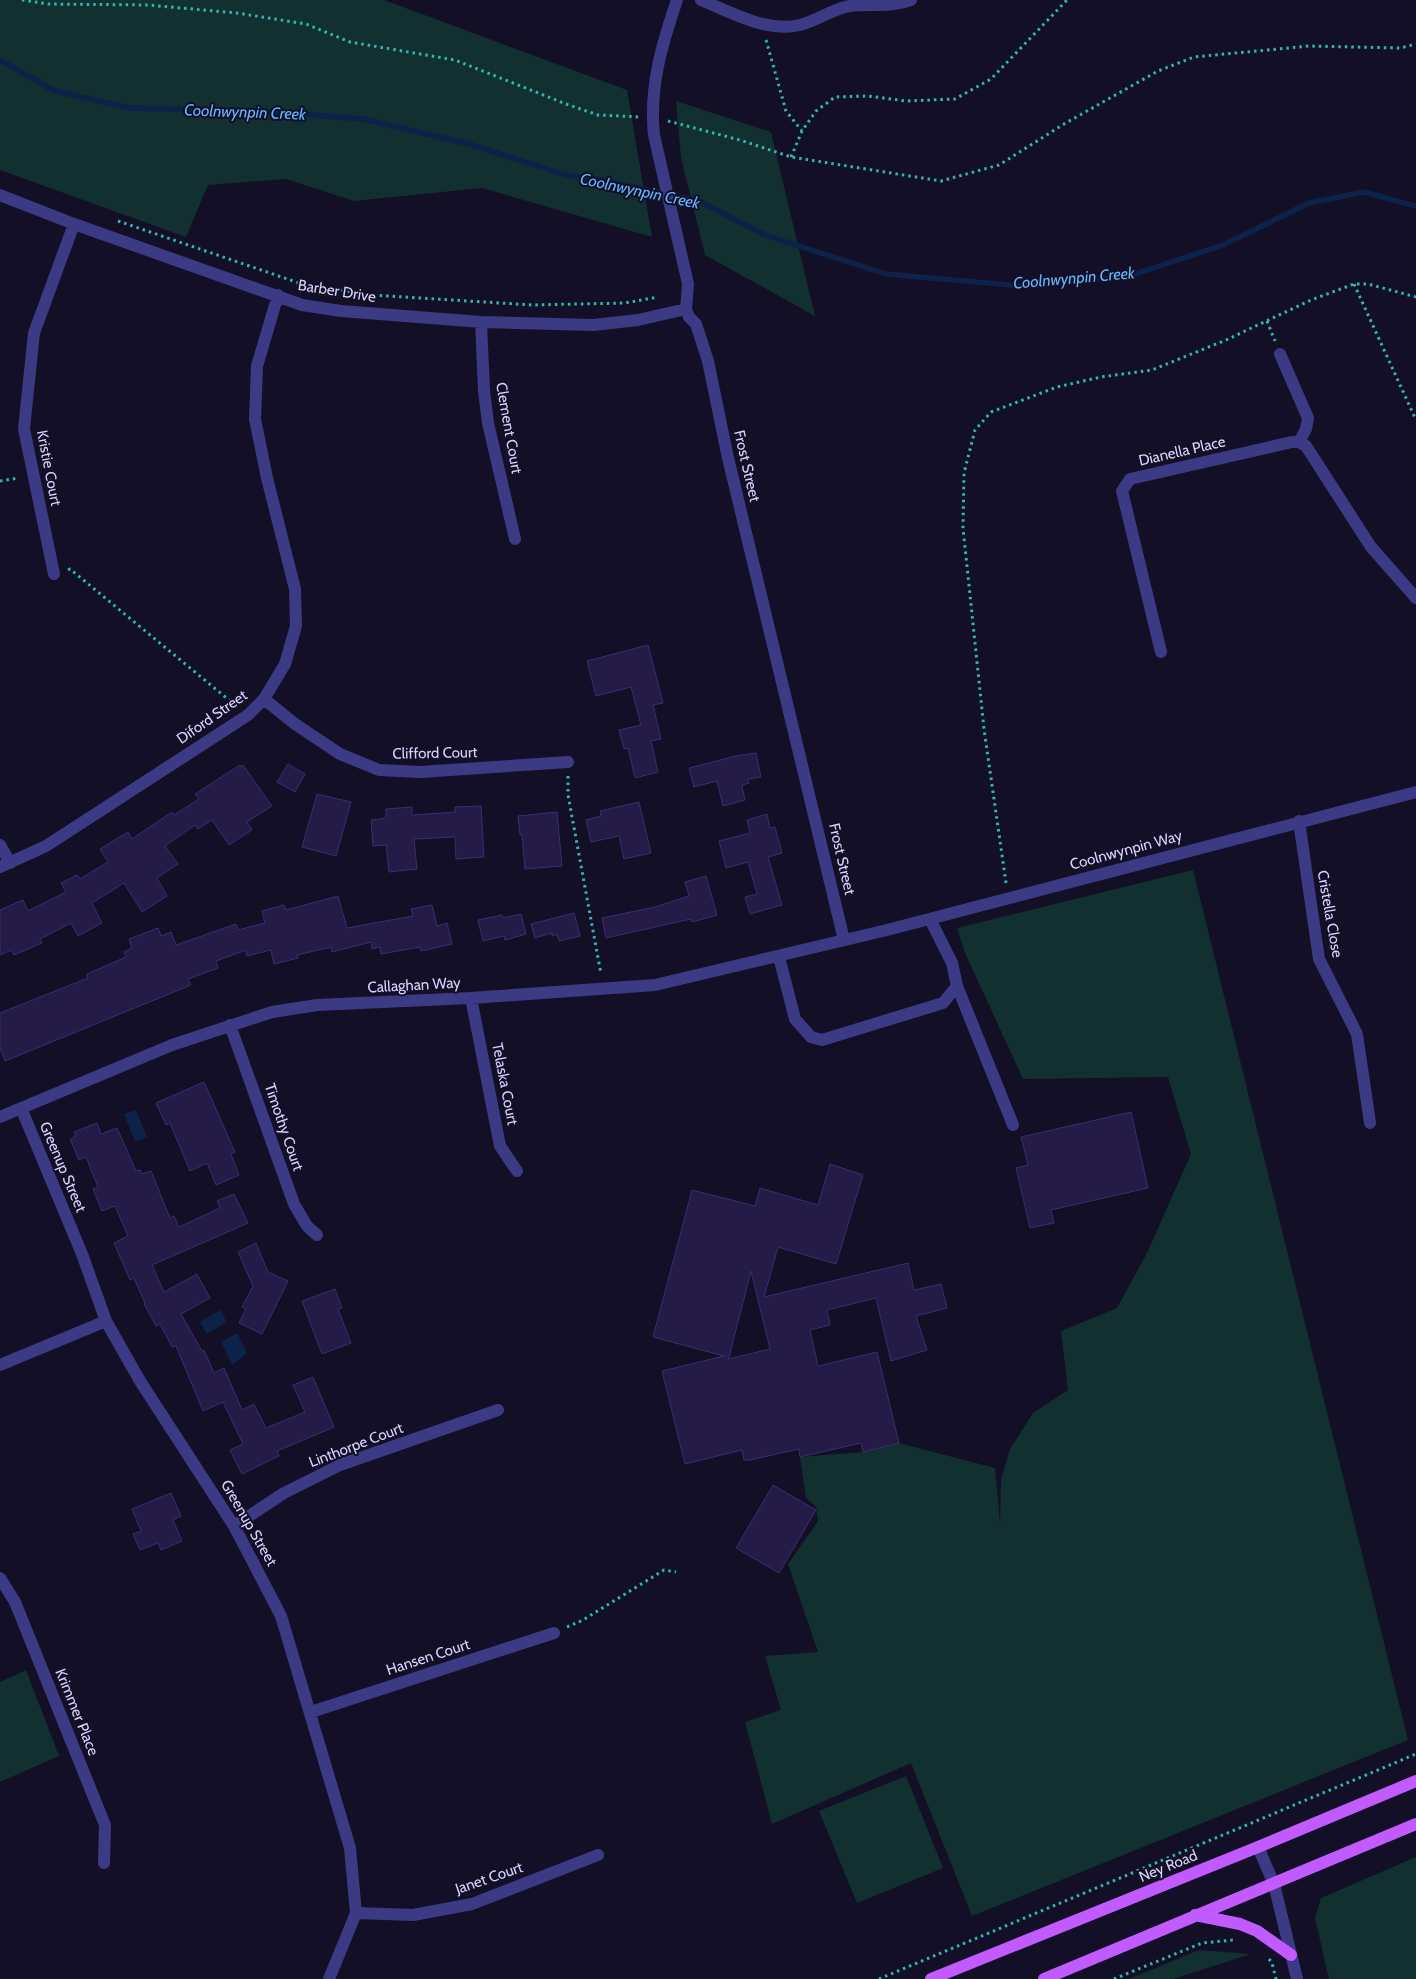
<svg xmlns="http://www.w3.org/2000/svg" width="1416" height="1979" font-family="Cabin,sans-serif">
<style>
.green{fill:#12302f}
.water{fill:#0c2248}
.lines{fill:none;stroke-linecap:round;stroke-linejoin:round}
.stream{stroke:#0c2248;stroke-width:5.5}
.building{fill:#241b47;stroke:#3b2d73;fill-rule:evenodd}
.path{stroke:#2fb8b0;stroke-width:3;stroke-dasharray:2.5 4;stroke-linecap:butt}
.minor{stroke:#3d3a85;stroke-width:12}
.major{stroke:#c25bff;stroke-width:12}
.labels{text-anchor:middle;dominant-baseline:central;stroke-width:4;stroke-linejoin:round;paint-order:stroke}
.street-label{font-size:15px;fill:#d9d4ff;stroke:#130f26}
.water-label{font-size:16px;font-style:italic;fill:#62b6ff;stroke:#130f26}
</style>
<rect width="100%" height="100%" fill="#130f26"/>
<path class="green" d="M0,0h384l243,90 25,147 -170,-49 -128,13 -68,-22 -78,6 -22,52 -186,-67z
M676,101l95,31 44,184 -110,-61 -24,-97z
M1193,870l215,870 -436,176 -61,-153 -139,61 -27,-102 36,-12 -16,-54 53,-4 -30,-88 30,-43 -2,-14 -10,-9 -6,-41 63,-5 36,-9 96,25 5,55 1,-43 9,-31 23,-36 35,-23 -7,-59 56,-23 30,-55 44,-99 -23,-77 -145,2 -58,-126 -8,-25z
M26,1670l33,86 -59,26v-100z
M906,1776l37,92 -86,35 -38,-92z
M1416,1857v122h-87l-14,-61 6,-20z
M1199,1950l52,4 -78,25h-44z"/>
<path class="water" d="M136,1110l11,27 -12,5 -11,-28z
M220,1310l7,12 -20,12 -7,-12z
M237,1333l10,20 -15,12 -11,-23z"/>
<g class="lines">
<path class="stream" d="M0,60l55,31 75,17 130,3 103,8 106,25 97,31 35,5 98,21 66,34 121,39 135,12 108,-10 94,-31 86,-42 55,-11 52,14"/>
</g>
<path class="building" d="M648,645l15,58 -10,2 8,34 -10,2 7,31 -23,6 -7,-30 -4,1 -5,-19 22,-5 -10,-38 -35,9 -9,-35z
M756,753l5,24 -13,2 1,4 -7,2 3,15 -22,6 -6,-25 -23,6 -5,-19 47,-12z
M288,764l17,10 -10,18 -18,-10z
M240,765l1,2 2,-2 29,41 -25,16 5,8 -23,15 -17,-25 -14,9 -3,-4 -30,21 13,18 -21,14 10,18 -25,16 -18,-29 -32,20 10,20 -24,13 -7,-13 -31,16 2,4 -28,12 -2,-5 -12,5v-45l23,-10 5,11 38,-19 -5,-9 16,-8 3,4 28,-17 -8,-13 28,-17 4,7 40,-27 2,3 25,-16 -4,-5z
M317,794l34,8 -15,54 -34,-9z
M639,802l12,51 -27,6 -5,-23 -28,6 -5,-22 15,-4 -1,-5z
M481,806l3,51 -28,2 -1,-22 -41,2 3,30 -28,3 -3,-27 -13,1 -2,-26 15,-2v-9l26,-2v8l43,-3v-5z
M557,812l5,54 -37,3 -3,-34h-2l-2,-19z
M767,814l3,14 5,-1 7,26 -14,4 14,48 -32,9 -5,-17 12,-3 -9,-32 -22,6 -7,-27 31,-8 -3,-13z
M706,876l11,39 -25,7 -1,-3 -85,19 -4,-20 53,-11 34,-11 -4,-14z
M338,896l9,32 66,-12 -2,-7 21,-4 5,21 10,-3 5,21 -31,7 -1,-4 -39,7 -1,-7 -8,2 -1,-7 -39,10 -1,-5 -34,8 1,3 -24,6 -3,-14 -24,6 -1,-6 -30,11 2,7 -30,11 3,6 -186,76 -5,-13v-35l88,-35 -1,-4 39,-17 -2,-5 8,-4 -3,-9 29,-11 3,8 10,-4 5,13 60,-21 2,6 27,-7 -3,-12 22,-6 2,5z
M574,913l6,23 -21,5 -2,-7 -5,2v-3l-17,5 -4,-14z
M521,914l5,20 -21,6 -1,-4 -21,5 -5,-21 24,-5 1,3z
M204,1082l31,70 -4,2 8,21 -23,10 -9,-22 -17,8 -20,-48 -4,2 -10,-22z
M1131,1112l17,76 -97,22 3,13 -24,5 -14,-60 12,-3 -7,-28z
M97,1123l4,11 16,-6 19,43 4,-1 2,4 9,-3 19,47 4,-2 5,11 41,-19 -3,-7 17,-7 14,29 -96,42 12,27 33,-18 13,24 -29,16 21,37 2,-1 10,23 10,-5 18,42 12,-6 12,24 39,-16 -12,-27 20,-8 21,50 -57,24 2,5 -37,18 -12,-24 13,-6 -20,-42 -20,9 -27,-65 -4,1 -12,-23 -4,2 -12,-22 1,-1 -11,-25 -4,2 -16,-37 14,-7 -13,-30 -13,5 -9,-22 5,-2 -12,-30 -7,3 -9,-21 6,-3 -2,-4z
M830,1164l33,11 -27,89 -58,-17 -14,50 144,-34 6,27 27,-6 6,24 -31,8 11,34 -36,11 -15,-63 -49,12 3,15 -20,5 8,36 59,-14 22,91 -36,9 -2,-9 -61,14 -1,-8 -49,11h-6l-2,-10 -57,14 -23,-93 62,-15 -71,-19 39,-147 63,16 5,-18 58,17zM751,1271l19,78 -42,10 1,-2z
M256,1243l12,29 20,9 -26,53 -23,-11 7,-14 -4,-2 11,-21 -15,-34z
M335,1289l7,19 -4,1 13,34 -29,11 -20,-53z
M773,1485l43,25 -37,63 -43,-25z
M171,1493l10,23 -8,4 9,21 -21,9 -3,-7 -18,7 -7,-16 8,-3 -9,-22z"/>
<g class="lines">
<path class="path" d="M22,0l26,4 100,1 89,8 69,11 44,18 105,18 111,44 32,11 42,2
M766,40l20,71 16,20
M668,121l72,19 51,17 150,24 58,-16 65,-41 94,-53 36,-14 115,-11 91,2 16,-4
M791,157l11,-26 14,-20 19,-14 33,-1 38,5 49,-2 36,-20 76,-79
M118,221l184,63 70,11 160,10 93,-2 33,-6
M1354,284l62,136
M1267,321l8,20
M0,481l19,-3
M68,570l2,-1 165,136
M568,776v19l33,179
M1006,883l-22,-154 -21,-201 1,-55 11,-43 16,-18 66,-25 44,-10 51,-7 74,-30 85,-40 43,-16h14l48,13
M567,1627l16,-7 81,-50 12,2
M1269,1959l3,4 4,16
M879,1979l537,-225
M1114,1979l88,-36 32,-3"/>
<path class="minor" d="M677,0c-15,44 -28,87 -23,135l34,149 -2,25 3,8 7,7 12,37 20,97 116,482
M701,0c30,12 66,33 99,25 17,-4 34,-17 50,-19 21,-3 41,2 61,-6
M0,195l74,29 228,81 39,6 140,11 112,3 45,-5 48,-11
M481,322l3,69 4,32 27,116
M1280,354l28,64 -2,11 -7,13
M54,574l-30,-145 10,-96 40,-109
M1161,652l-39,-161 8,-12 162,-37h7l7,4 65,101 45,51
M264,699l31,25 45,30 39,16 41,2 148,-10
M1299,821l20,138 38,75 13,89
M0,845l10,18
M0,867l46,-21 202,-131 16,-16 21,-35 11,-38 -1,-37 -28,-111 -12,-59 2,-53 21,-71
M930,919l22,44 5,23 56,139
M779,957l16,62 16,18 11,3 121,-37 14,-17
M471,998l29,148 17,25
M230,1025l64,179 13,22 10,9
M21,1108l61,146 24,67 34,60 94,145 47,90 69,232 6,65 -27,66
M0,1117l172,-72 100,-33 45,-7 154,-7 184,-13 232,-55 529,-138
M0,1365l106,-44
M234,1526l50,-33 56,-28 158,-55
M0,1578l15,24 90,223 -1,38
M311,1712l243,-79
M1258,1847l16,37 23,95
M356,1913l57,2 59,-11 126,-49"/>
<path class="major" d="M1195,1915l45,9 17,7 34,24
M931,1979l327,-132 158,-66
M1044,1979l372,-155"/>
</g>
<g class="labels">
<g class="street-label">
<text transform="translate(337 291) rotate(9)">Barber Drive</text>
<text transform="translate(509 428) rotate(80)">Clement Court</text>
<text transform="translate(1182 451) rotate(-13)">Dianella Place</text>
<text transform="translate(747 466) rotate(77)">Frost Street</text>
<text transform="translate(49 468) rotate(79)">Kristie Court</text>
<text transform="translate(212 717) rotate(-35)">Diford Street</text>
<text transform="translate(435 753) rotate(-1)">Clifford Court</text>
<text transform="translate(1126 850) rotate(-15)">Coolnwynpin Way</text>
<text transform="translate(842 859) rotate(77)">Frost Street</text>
<text transform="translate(1330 914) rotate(80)">Cristella Close</text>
<text transform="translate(414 985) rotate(-3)">Callaghan Way</text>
<text transform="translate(505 1084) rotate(79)">Telaska Court</text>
<text transform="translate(284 1127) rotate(71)">Timothy Court</text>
<text transform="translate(63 1167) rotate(67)">Greenup Street</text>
<text transform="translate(356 1445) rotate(-21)">Linthorpe Court</text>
<text transform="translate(249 1523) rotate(60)">Greenup Street</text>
<text transform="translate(428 1657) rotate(-18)">Hansen Court</text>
<text transform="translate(77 1712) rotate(68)">Krimmer Place</text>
<text transform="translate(1168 1866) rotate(-22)">Ney Road</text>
<text transform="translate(489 1878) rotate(-19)">Janet Court</text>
</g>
<g class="water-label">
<text transform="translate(245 112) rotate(2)">Coolnwynpin Creek</text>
<text transform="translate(640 191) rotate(12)">Coolnwynpin Creek</text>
<text transform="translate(1074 278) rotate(-5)">Coolnwynpin Creek</text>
</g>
</g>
</svg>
